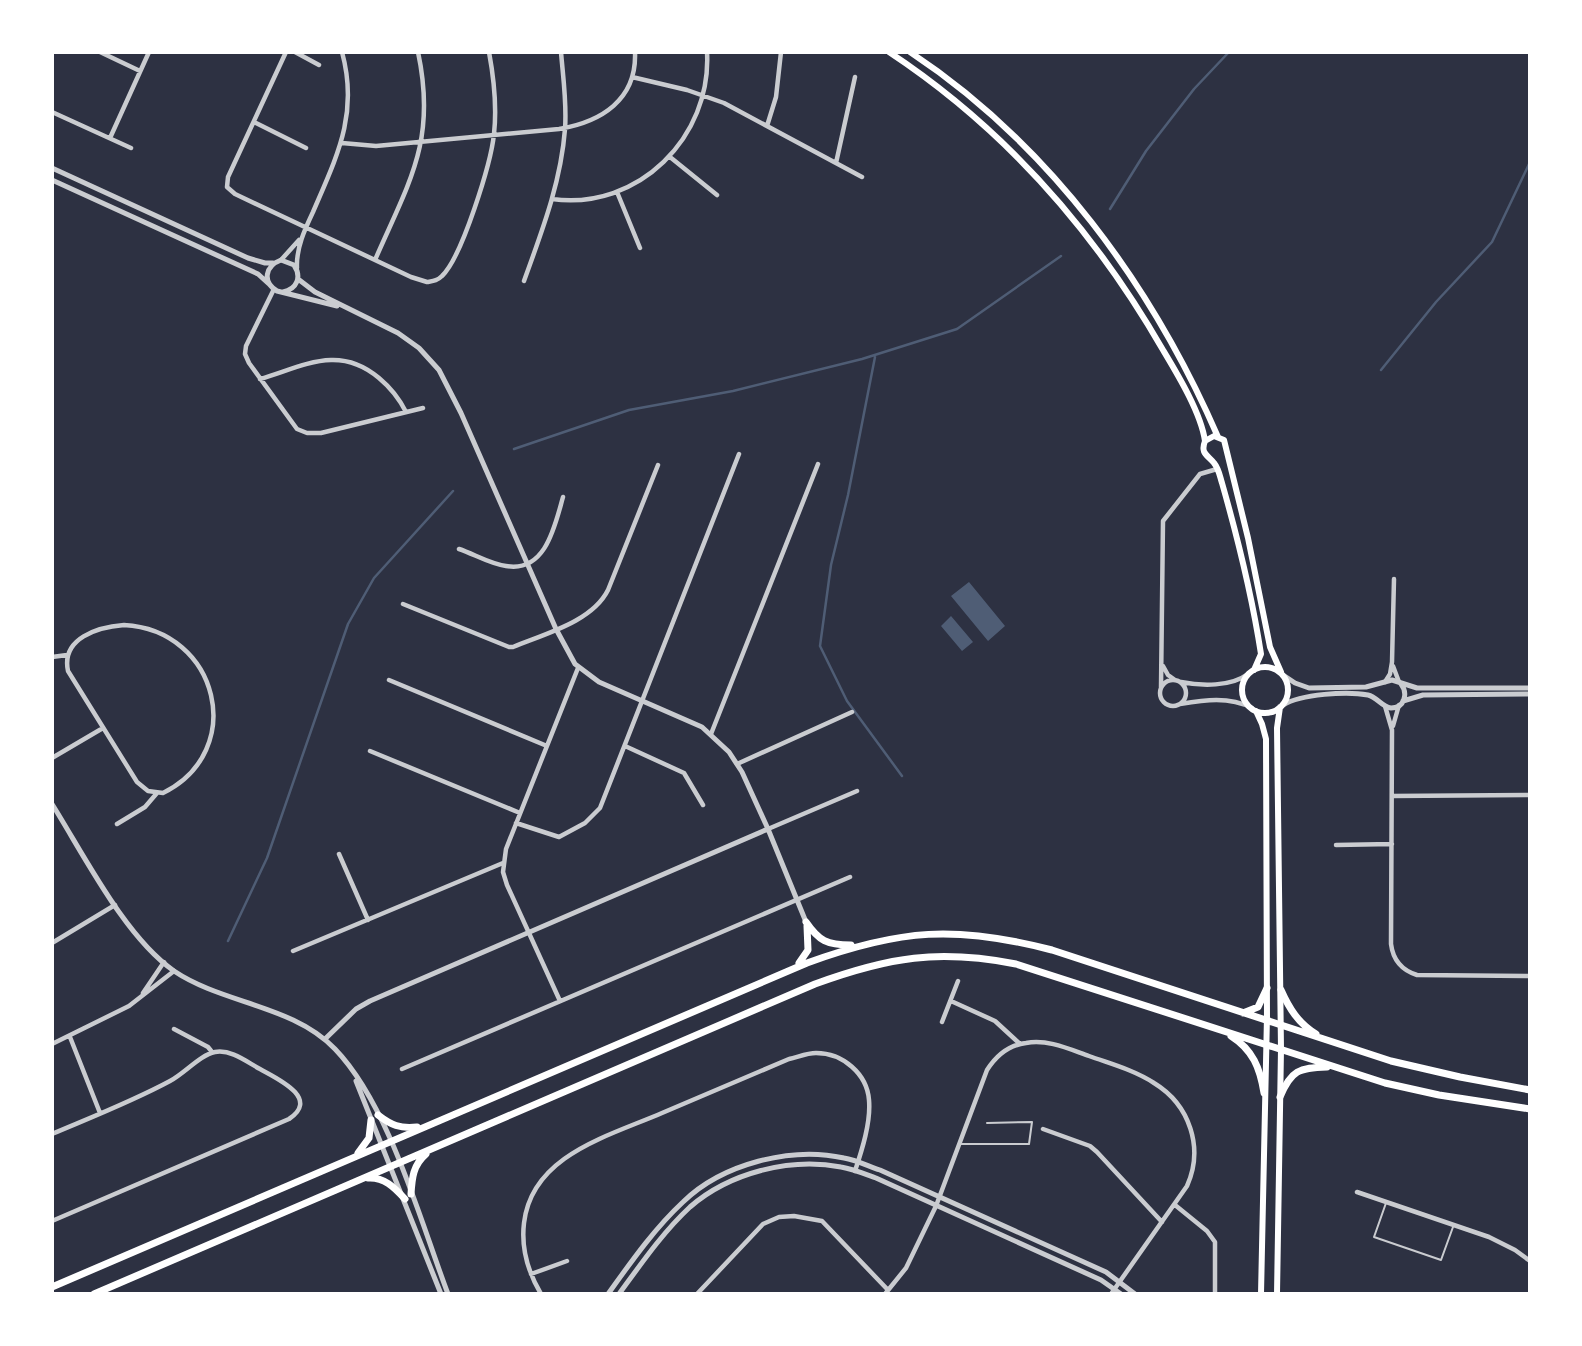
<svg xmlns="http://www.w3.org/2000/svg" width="1582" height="1346" font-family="'Fira Sans',sans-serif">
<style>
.water{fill:#4f5d75}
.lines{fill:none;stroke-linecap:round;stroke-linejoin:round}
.stream{stroke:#4f5d75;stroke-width:2.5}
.service{stroke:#caccd0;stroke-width:2}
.minor{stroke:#caccd0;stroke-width:4.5}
.tertiary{stroke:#caccd0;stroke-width:5}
.primary{stroke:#fff;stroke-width:6}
.trunk{stroke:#fff;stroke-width:7}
</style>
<rect width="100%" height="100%" fill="#2d3142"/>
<path class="water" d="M969,582l36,44 -17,15 -37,-45z
M951,616l22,26 -11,9 -21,-25z"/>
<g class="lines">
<path class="stream" d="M1110,209l36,-58 48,-62 35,-37
M875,357l-27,138 -17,70 -11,81 27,55 55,75
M1381,370l55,-68 56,-60 38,-80
M514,449l115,-39 104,-19 129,-32 95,-30 104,-73
M228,941l39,-83 81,-234 26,-46 79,-87"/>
<path class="service" d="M959,1144h70l3,-22 -45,1
M1386,1203l-12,34 67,23 12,-33"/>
<path class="minor" d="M100,52l40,19
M286,52l-58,125 -1,10 8,7 176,83 16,5c6,-1 10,-1 15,-6 20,-19 49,-113 52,-142 3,-27 0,-55 -5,-82
M295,52l24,13
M632,77l55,13 37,13 138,74
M52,112l79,36
M254,122l52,26
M767,126l9,-29 5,-45
M110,138l39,-86
M342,143l34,3 183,-17c42,-7 78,-29 76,-77
M670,157l47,38
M836,163l19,-86
M617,192l23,56
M552,199c86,12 160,-62 155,-147
M281,260l18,-20
M375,260c34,-78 62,-119 43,-208
M297,268c-1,-20 8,-39 16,-56 24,-56 46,-98 29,-160
M524,281c18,-50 37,-99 41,-152 2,-26 -2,-52 -4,-77
M274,289l-28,57 -1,8 4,9 48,66 10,4h14l102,-25
M260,379c44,-13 79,-35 119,-1 12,10 20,20 27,34
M459,549c15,5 31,15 47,17 40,7 49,-41 57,-69
M403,604l106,43h4c31,-13 79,-25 95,-57l50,-125
M124,625c95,5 124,126 39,168l-15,-2 -11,-9 -69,-111c-7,-33 30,-44 56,-46z
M52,657l15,-2
M1163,666l5,9 7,5
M1393,666l6,16
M1160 693a13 13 0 1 1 26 0a13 13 0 1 1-26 0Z
M389,680l158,66
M1181,682c20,4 50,5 67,-8
M1385,682l5,-8 2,-12 2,-83
M1161,687l2,-166 37,-47 17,-5
M1180,704c24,-4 49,-8 72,4
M1385,706l7,24 -1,214c2,16 10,26 26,31l113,1
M1393,726l6,-21
M711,734l107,-270
M625,746l59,27 19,32
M370,751l150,62
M52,758l51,-30
M737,764l115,-52
M1392,796l138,-1
M516,823l43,14 26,-14 15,-15 139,-354
M117,824l28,-17 12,-14
M768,829l89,-38
M1336,845l56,-1
M339,854l29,66
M52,943l63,-38
M293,951l210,-88
M143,993l21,-31
M560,1001l-53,-116 -4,-13 3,-23 72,-181
M951,1001l44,20 25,23
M942,1022l16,-41
M174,1029l34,18 4,5
M70,1037l30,76
M52,1044l77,-38 45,-35
M402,1069l448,-192
M1043,1129l47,17 7,6 65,70
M52,1134c40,-17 81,-33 118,-53 15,-8 30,-26 45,-29 16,-3 32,10 45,17 16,9 61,29 29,50l-237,102
M1357,1192l132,45 26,13 15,11
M1175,1205l32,26 8,11v52
M531,1274l36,-13
M541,1294c-13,-22 -20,-46 -17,-71 8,-68 85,-87 138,-110 43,-18 85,-36 127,-54 9,-2 18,-6 27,-6 27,0 51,21 53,47 2,22 -7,50 -14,71
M697,1294l66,-70 16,-7 15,-1 28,5 66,69
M885,1294l21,-26 30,-62 51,-136c9,-14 22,-25 39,-27 22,-4 43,6 63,13 22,8 45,14 65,27 36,22 50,65 33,103l-76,108"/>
<path class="tertiary" d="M52,168l196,90 17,5h8
M52,180l206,94 11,10
M298,279l17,13 83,41 21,15 20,22 22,43 95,216 19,35 24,18 103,45 27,25 13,20 26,57 38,93
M283,292c14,-3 19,-15 11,-27l-13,-5c-16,6 -19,22 -4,31l60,15
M1283,675l12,8 14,5 57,-1 26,-7 25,8h113
M1403,701l20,-6 107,-1
M1283,705c18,-11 64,-14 85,-10 9,2 14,12 23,13 14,0 17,-15 10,-24
M52,804c32,51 73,133 122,167 49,33 119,34 161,78 54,56 85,171 113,245
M325,1039l31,-30 14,-8 398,-172
M356,1081l85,213
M608,1294c23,-32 46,-65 75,-92 39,-38 108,-56 161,-44 12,2 24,8 36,12l226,102 29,22
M619,1294c22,-30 44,-62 71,-87 39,-34 100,-50 151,-40 12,2 24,7 35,11l225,102 20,14"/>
<path class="primary" d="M889,52c115,76 206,180 274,298 15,25 38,63 42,91
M910,52c139,92 242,233 308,385
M1242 690a23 23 0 1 1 46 0a23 23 0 1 1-46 0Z
M1254,670l7,-16c-9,-58 -23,-115 -39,-171 -2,-6 -3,-14 -8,-20 -6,-8 -14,-9 -9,-22l9,-5 10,4 24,98 22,109 11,25
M1256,711l6,13 4,15 1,277 -6,278
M1277,1294l4,-245 -4,-321 3,-21"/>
<path class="trunk" d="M806,922c13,19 21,23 45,23
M799,963l9,-13 -1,-24
M1281,990c8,18 17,33 35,44
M1243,1013l15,-6 9,-19
M1231,1036c22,14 29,32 33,57
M1280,1097c11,-27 19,-29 47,-30
M378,1115c13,10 22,14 39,12
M358,1153l11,-15 2,-18
M368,1178c16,-1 26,9 37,21
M411,1194c1,-16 2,-29 15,-40
M52,1287l755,-324c93,-34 149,-38 245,-13l339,111 69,16 70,13
M94,1294l721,-310c74,-27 123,-35 201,-20l369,119 54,12 91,14"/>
</g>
<rect width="1582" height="1346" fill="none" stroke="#ffffff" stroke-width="108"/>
</svg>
